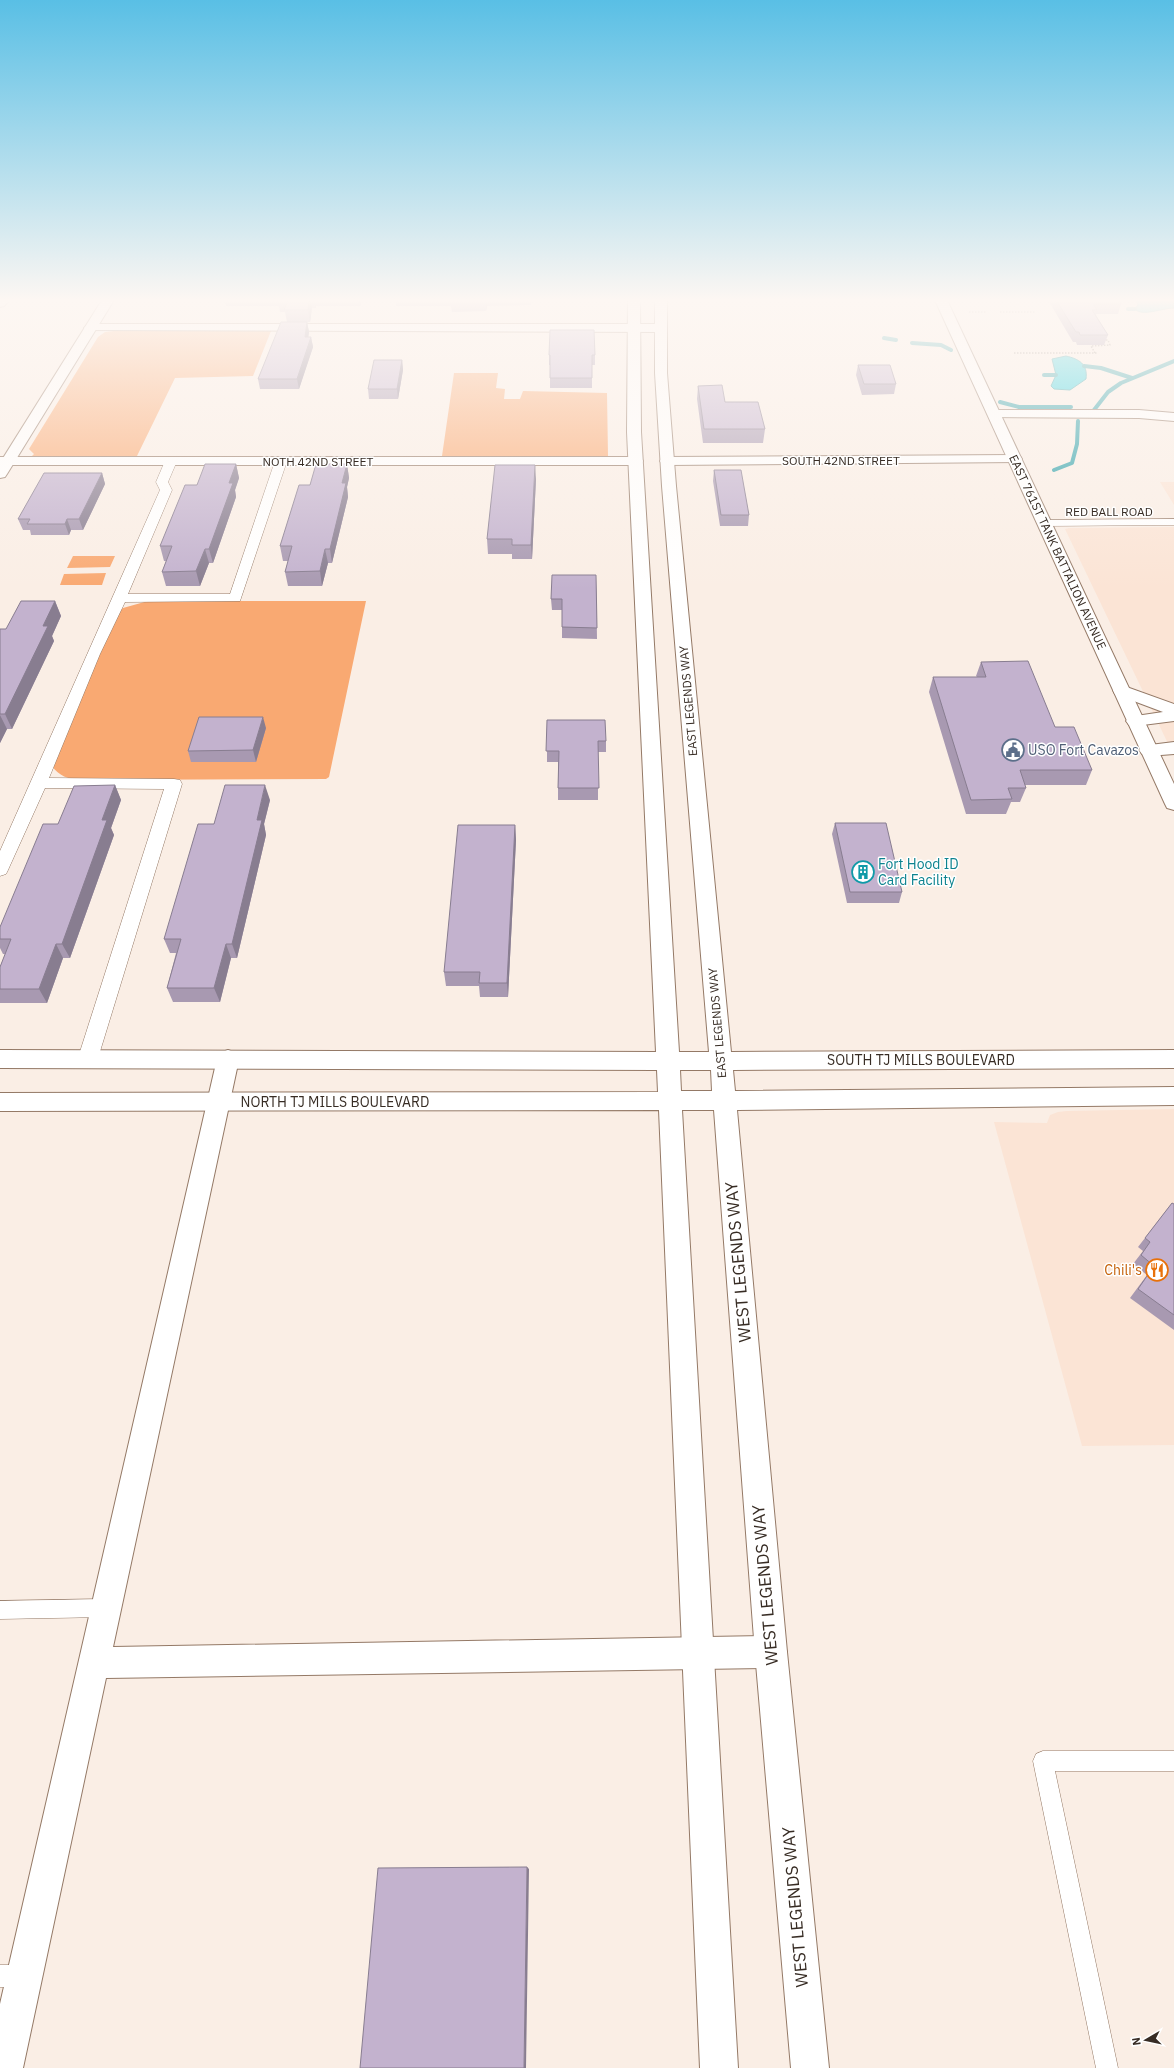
<svg xmlns="http://www.w3.org/2000/svg" width="1174" height="2068" font-family="'IBM Plex Sans',sans-serif">
<style>
.built{fill:#fbe4d5}
.green{fill:#f9a972}
.water{fill:#24d0e1;stroke:#2a9fa8}
.lines{fill:none;stroke-linecap:round;stroke-linejoin:round}
.stream{stroke:#2a9fa8;stroke-width:4}
.service-casing{stroke:#947966;stroke-width:1}
.pedestrian-casing{stroke:#947966;stroke-width:1}
.minor-casing{stroke:#947966;stroke-width:2}
.tertiary-casing{stroke:#947966;stroke-width:2}
.path{stroke:#9f948b;stroke-width:1.5;stroke-dasharray:1.5 1.5;stroke-linecap:butt}
.service{fill:#fff;fill-rule:evenodd}
.pedestrian{fill:#fff;fill-rule:evenodd}
.minor{fill:#fff;fill-rule:evenodd}
.tertiary{fill:#fff;fill-rule:evenodd}
.wall{fill:#a899b1}
.shaded-wall{fill:#887d90}
.building{fill:#c3b2ce;stroke:#887d90}
.labels{text-anchor:middle;dominant-baseline:central;stroke-width:3;stroke-linejoin:round;paint-order:stroke}
.far-street-label{font-size:12px;fill:#372c24;stroke:#fff}
.service-label{font-size:14px;fill:#4e5e75;stroke:#fff;text-anchor:start}
.culture-label{font-size:14px;fill:#0d838f;stroke:#fff;text-anchor:start}
.street-label{font-size:14px;fill:#372c24;stroke:#fff}
.food-label{font-size:14px;fill:#c56008;stroke:#fff;text-anchor:end}
.near-street-label{font-size:17px;fill:#372c24;stroke:#fff}
</style>
<rect width="100%" height="100%" fill="#faeee5"/>
<path class="built" d="M1160,482h14v23z
M1174,527v229l-109,-227 4,-1z
M1174,1109v336l-92,1 -88,-324 53,1 3,-8 8,-3 9,-1z"/>
<path class="green" d="M114,331h157l-18,45 -78,2 -38,78h-105l2,-2 -5,-5 69,-112 7,-5z
M454,373h44l-2,15 9,1 -1,10h16l3,-8 84,2 1,63h-166z
M73,556h42l-5,11 -43,1z
M106,573l-4,12h-42l4,-11z
M148,601h218l-37,176 -3,2 -246,1c-12,-1 -21,-4 -28,-14l64,-152 7,-6z"/>
<path class="water" d="M1136,300h38v8c-12,0 -32,9 -39,1l3,-4z
M1066,356c13,3 22,8 20,23l-16,11 -16,-1 -3,-3 5,-11 -4,-16z"/>
<g class="lines">
<path class="stream" d="M1128,309h7
M884,338l12,2
M912,343l29,2 10,5
M1084,366l17,2 31,10
M1044,375h12
M1000,402l19,5h52
M1094,410l14,-18 13,-9 53,-22
M1054,470l18,-7 5,-19 1,-23"/>
<g class="service-casing">
<path id="service" d="M1174,519v6l-129,1 -4,-3 4,-3z
M106,1599l6,3 3,6 -3,6 -6,3 -106,2v-18z
M1043,1751h131v20h-119l63,297h-22l-63,-307 3,-7z
M0,1965h24l7,4 4,7 -4,7 -7,4h-24z"/>
</g>
<g class="pedestrian-casing">
<path id="pedestrian" d="M171,457l6,4 -9,21 4,8 -44,104h102l45,-133 6,-4 6,4 -47,140 -115,1 -25,52 -51,124 125,1 6,1 2,4 -84,274 -3,5 -7,3 -7,-3 -3,-5 86,-269 -119,-1 -37,82 -2,4 -6,2v-25l160,-361 -4,-8 9,-21z"/>
</g>
<g class="minor-casing">
<path id="minor" d="M90,324h571l6,4 -6,4 -575,-2 -2,-2 2,-2z
M995,410h144l35,3v8l-35,-3 -149,-1 -1,-3 1,-3z
M1015,455l5,1 2,3 -2,3 -353,3 -5,-1 -2,-3 2,-3 5,-1z
M0,457h636l5,1 2,3 -2,3 -5,1h-636z
M1121,685l53,19v17l-39,5 -6,-1 -3,-4 3,-4 34,-5 -48,-18 -2,-4 2,-4z
M1174,742v12l-26,2 -6,-2 -3,-4 3,-4z
M228,1050l8,3 3,6 -126,588 658,-11 11,5 5,11 -5,11 -11,5 -665,10 -83,390h-23v-64l217,-945 3,-6z"/>
</g>
<g class="tertiary-casing">
<path id="tertiary" d="M0,300h9l-5,6 -4,1z
M102,300h12l-107,174 -2,3 -5,1v-15z
M628,300h12l1,132 38,620h30l-47,-566 -7,-113v-73h12v73l9,113 55,566 443,-2v18l-441,2 2,21 439,-4v18l-437,5 50,542 42,416h-38l-36,-416 -41,-542h-32l56,958h-38l-41,-958 -659,1v-18l658,-1 -1,-22 -657,-2v-18l656,2 -29,-620zM680,1070h31l1,21h-31z
M935,300h12l227,484v26l-7,-2 -2,-4z"/>
</g>
<path class="path" d="M969,312h18
M1000,312h35
M1014,353h83
M1095,353l-4,-7 19,-1 -2,-5h-4"/>
<use href="#service" class="service"/>
<use href="#pedestrian" class="pedestrian"/>
<use href="#minor" class="minor"/>
<use href="#tertiary" class="tertiary"/>
</g>
<path class="wall" d="M225,300h137l-2,6h-44v2h-4l-2,14h-3l2,10 -1,5h3l2,10 -14,42h-39l-2,-10 29,-57 -2,-10h-5l-1,-6h-53z
M396,300h135v5l-44,1 -1,5 -34,1 -1,-6h-55z
M1048,300h70l3,4 -3,10h-22v1l12,20 -4,10h-27l-1,-3h-3z
M549,355h46v10h-3v23h-42v-23h-1z
M402,360l1,10 -5,29h-29l-1,-10z
M858,365l38,19 -2,10 -32,1 -6,-20z
M698,386l27,16 40,27 -2,14h-60l-6,-44z
M236,464l3,14 -4,12 1,7 -23,66h-4l-9,23h-34l-4,-14 4,-11h-2l-4,-15 37,-61z
M347,464l2,14 -2,9 1,10 -16,66h-4l-6,23h-34l-3,-14 3,-11h-5l-3,-15 30,-61z
M714,470l35,45 -1,11h-28l-7,-45z
M102,473l3,11 -22,46h-12l-2,5h-38l-1,-5h-7l-5,-11z
M536,479l-4,80h-20v-5h-24l-1,-15z
M596,575l1,64 -35,-1v-28h-10l-1,-11z
M55,601l6,15 -9,20 2,5 -42,88h-5l-7,14v-114h6z
M981,662l74,65 37,43 -6,15h-61l1,3 -6,14h-9l-5,12h-40l-37,-122 4,-15h44l-1,-1z
M547,720l59,21v11h-8v48h-40v-38h-11z
M266,728l-10,34h-65l-3,-11z
M115,785l6,15 -10,28 3,7 -44,123h-7l-16,45h-47v-36l5,-13h-2l-3,-6v-21l58,-103z
M270,800l-6,24 2,11 -29,123h-6l-11,44h-47l-6,-14 9,-35h-6l-6,-14 50,-115z
M835,823l67,69 -3,11h-52l-15,-69z
M515,825l1,15 -8,157h-28l-1,-11h-33l-2,-14z
M1172,1203l2,1v126l-44,-32 17,-23 -14,-11 10,-13 -5,-4z"/>
<path class="shaded-wall" d="M309,300h2l1,8 -2,14 -2,-12z
M314,300h1l1,6v2z
M359,300h3l-2,6z
M486,300h1v6l-1,5z
M307,322l2,10 -2,15 -2,-10z
M311,337l2,10 -14,42 -2,-10z
M402,360l1,10 -5,29 -1,-10z
M236,464l3,14 -4,12 1,7 -23,66 -4,-14 20,-66z
M347,464l2,14 -2,9 1,10 -16,66 -2,-14 12,-66z
M535,465l1,14 -4,80 -1,-14z
M102,473l3,11 -22,46 -4,-11z
M67,519l4,11 -2,5 -4,-11z
M205,549l4,14 -9,23 -4,-15z
M325,549l3,14 -6,23 -2,-15z
M55,601l6,15 -9,20 2,5 -42,88 -7,-15 38,-88z
M0,715l7,14 -7,14z
M263,717l3,11 -10,34 -3,-12z
M115,785l6,15 -10,28 3,7 -44,123 -8,-14 40,-124z
M265,785l5,15 -6,24 2,11 -29,123 -5,-14 25,-124z
M515,825l1,15 -8,157 -1,-14z
M56,944l7,14 -16,45 -8,-14z
M226,944l5,14 -11,44 -6,-14z
M527,1867l2,2 -3,199h-2z"/>
<path class="building" d="M288,300h21l-1,10h-24z
M1056,300h62l3,4h-28l4,6h-5l16,25h-28l-1,-3h-3z
M281,322h26l-2,15h6l-14,42h-39z
M550,330h44l1,25h-3v23h-42v-23h-1z
M374,360h28l-5,29h-29z
M858,365h32l6,19h-32z
M722,385l3,17h33l7,27h-61l-6,-43z
M205,464h31l-7,19h4l-24,66h-4l-9,22 -34,1 10,-26h-12l25,-61h12z
M316,464h31l-5,19h4l-16,66h-5l-5,22 -35,1 7,-26h-12l19,-61h11z
M495,465h40l-4,80h-19v-6h-25z
M714,470h27l8,45h-28z
M44,473h58l-23,46h-12l-2,5h-38l3,-5h-12z
M552,575h44l1,53 -35,-1v-28h-11z
M21,601h34l-12,25h5l-43,88h-5v-85h6z
M1028,661l27,66h19l18,43h-72l6,18h-18l4,11 -41,1 -38,-123h53l-5,-15z
M199,717h64l-10,33 -65,1z
M547,720h58l1,21h-8l1,47h-41l1,-37h-13z
M115,785l-13,35h5l-45,124h-6l-17,45h-39v-22l11,-28h-11v-12l43,-103h15l16,-38z
M225,785h40l-8,35h5l-30,124h-6l-12,44h-47l14,-49h-17l34,-115h16z
M835,823h51l16,69h-52z
M458,825h57l-8,158h-28l1,-11h-36z
M1172,1203l2,1v111l-36,-26 16,-23 -13,-11 9,-13 -5,-4z
M527,1867l-3,201h-164l18,-200z"/>
<linearGradient id="sky" x2="0" y2="1"><stop stop-color="#59bfe5"/><stop offset="0.51" stop-color="#fdf7f3"/><stop offset="1" stop-color="#fdf7f3" stop-opacity="0"/></linearGradient>
<rect width="1174" height="589" fill="url(#sky)"/>
<defs>
<g id="civic-ring" transform="scale(1.15)"><circle r="9.5" fill="#fff" stroke="#5c6f8a" stroke-width="1.5"/><path d="M-.6-6.5H3V-4.5H.6V-3L4-1V1h2V6H-6V1h2V-1L-.6-3ZM-1.2 2.5V6h2.4V2.5Z" fill="#5c6f8a"/></g>
<g id="building-ring" transform="scale(1.15)"><circle r="9.5" fill="#fff" stroke="#0f9aa8" stroke-width="1.5"/><path d="M-4-6H4V6H1V3H-1V6H-4ZM-2.5-4.3h1.7v1.8h-1.7ZM.8-4.3h1.7v1.8H.8ZM-2.5-1h1.7V.8h-1.7ZM.8-1h1.7V.8H.8Z" fill="#0f9aa8"/></g>
<g id="restaurant-ring" transform="scale(1.15)"><circle r="9.5" fill="#fff" stroke="#e8710a" stroke-width="1.5"/><path d="M-5-6h1v4h1v-4h1v4h1v-4h1v5L-1.5 .5V6h-2V.5L-5-1ZM5-6V6H3V1.5H1.5Q1.5-4 5-6Z" fill="#e8710a"/></g>
</defs>
<g fill-rule="evenodd">
<use href="#civic-ring" x="1013" y="750"/>
<use href="#building-ring" x="863" y="872"/>
<use href="#restaurant-ring" x="1157" y="1270"/>
</g>
<g class="labels">
<g class="far-street-label">
<text x="841" y="460">SOUTH 42ND STREET</text>
<text x="318" y="461">NOTH 42ND STREET</text>
<text x="1109" y="511">RED BALL ROAD</text>
<text transform="translate(1058 552) rotate(65)">EAST 761ST TANK BATTALION AVENUE</text>
<text transform="translate(688 701) rotate(-95)">EAST LEGENDS WAY</text>
<text transform="translate(717 1023) rotate(-95)">EAST LEGENDS WAY</text>
</g>
<g class="service-label">
<text x="1028" y="750">USO Fort Cavazos</text>
</g>
<g class="culture-label">
<text x="878" y="864">Fort Hood ID<tspan x="878" dy="16">Card Facility</tspan></text>
</g>
<g class="street-label">
<text x="921" y="1060">SOUTH TJ MILLS BOULEVARD</text>
<text x="335" y="1102">NORTH TJ MILLS BOULEVARD</text>
</g>
<g class="food-label">
<text x="1142" y="1270">Chili's</text>
</g>
<g class="near-street-label">
<text transform="translate(738 1262) rotate(-95)">WEST LEGENDS WAY</text>
<text transform="translate(765 1585) rotate(-95)">WEST LEGENDS WAY</text>
<text transform="translate(795 1907) rotate(-95)">WEST LEGENDS WAY</text>
</g>
</g>
<g transform="translate(1146 2040) rotate(261)" stroke="#ffffff" stroke-width="3" paint-order="stroke">
<path d="M0-3L7 15L0 10L-7 15Z" fill="#372c24"/>
<text y="-6" font-size="11" font-weight="bold" text-anchor="middle" fill="#372c24">N</text>
</g>
</svg>
